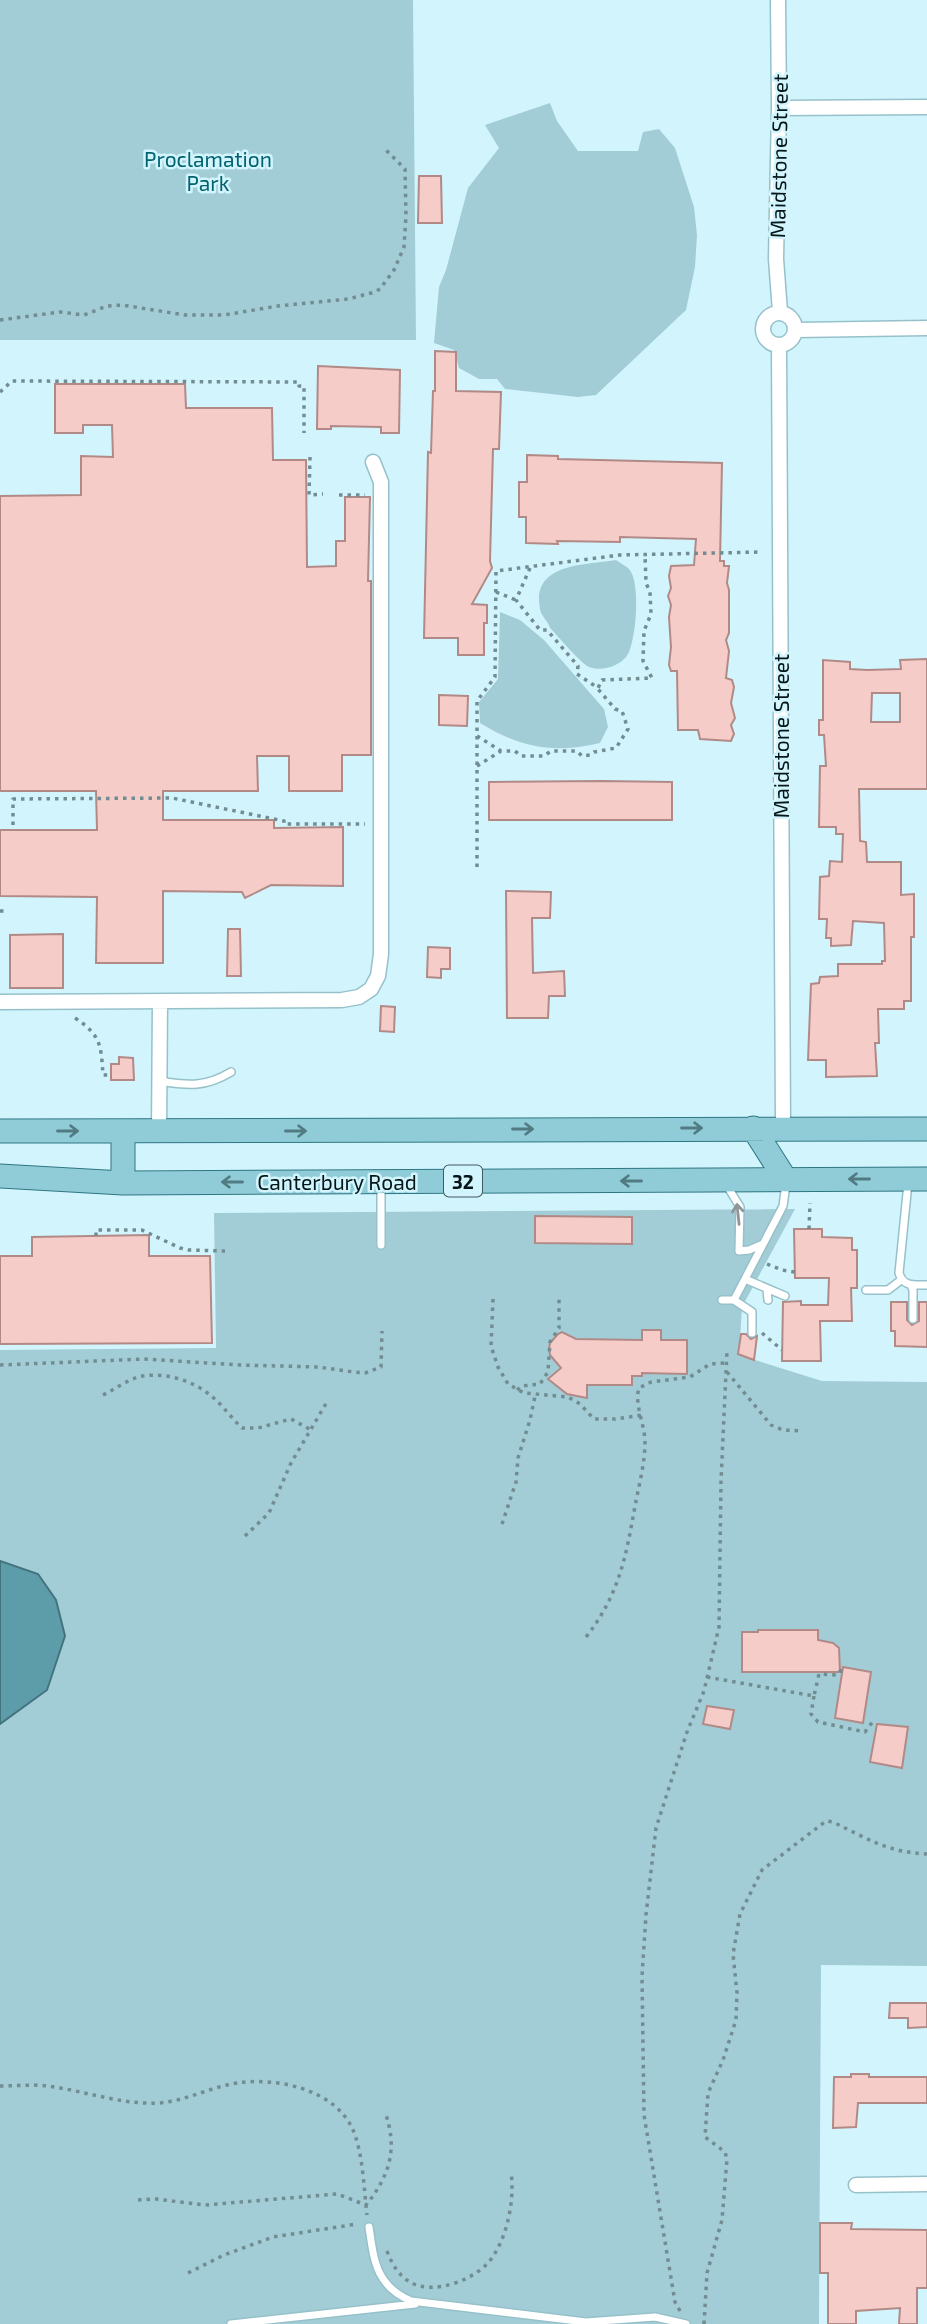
<svg xmlns="http://www.w3.org/2000/svg" width="927" height="2324" font-family="'Exo 2',sans-serif">
<style>
.green{fill:#a2cdd6}
.water{fill:#5d9daa;stroke:#43747e;stroke-width:2}
.building{fill:#f6ccc9;stroke:#b18a87;stroke-width:2;fill-rule:evenodd}
.lines{fill:none;stroke-linecap:round;stroke-linejoin:round}
.service-casing{stroke:#96c1ca;stroke-width:10}
.minor-casing{stroke:#96c1ca;stroke-width:17}
.primary-casing{stroke:#2f7684;stroke-width:25}
.path{stroke:#728d92;stroke-width:3.5;stroke-dasharray:3.5 5;stroke-linecap:butt}
.service{stroke:#fff;stroke-width:7}
.minor{stroke:#fff;stroke-width:14}
.primary{stroke:#90ccd7;stroke-width:23}
.oneway{stroke:#517a82}
.oneway2{stroke:#8e9698}
.labels{text-anchor:middle;dominant-baseline:central;stroke-width:5;stroke-linejoin:round;paint-order:stroke}
.shield{fill:#d2f5fd;stroke:#42595d;stroke-width:2}
.shield-label{font-size:19px;font-weight:bold;fill:#051619}
.street-label{font-size:21px;fill:#051619;stroke:#d2f5fd}
.park-label{font-size:21px;fill:#026270;stroke:#d2f5fd}
</style>
<rect width="100%" height="100%" fill="#d2f5fd"/>
<path class="green" d="M0,0h413l3,340h-416z
M550,103l7,18 21,30h60l5,-19 16,-3 16,19 19,59 3,28 -2,32 -9,43 -90,85 -18,2 -73,-8 -8,-10h-18l-20,-11 -5,-18 -20,-7 5,-56 7,-17 22,-82 31,-40 -14,-23z
M616,560c4,3 10,6 13,9 12,13 7,70 -1,85 -7,12 -26,18 -39,13 -10,-5 -30,-30 -39,-39 -2,-7 -9,-12 -10,-19 -9,-46 45,-44 76,-49z
M500,612l20,8 24,20 60,69 4,18 -8,16c-47,11 -79,5 -120,-20l-1,-21 19,-23z
M795,1209l-53,98 -3,48 83,26 105,1v584l-106,-1 -2,359h-819v-974l216,-2 -2,-135z"/>
<path class="water" d="M0,1561l38,13 18,26 9,36 -18,54 -47,34z"/>
<path class="building" d="M419,176h22l1,47h-24z
M435,351l21,1v39l45,1 -2,57h-6l-3,112 2,7 -20,36 15,1v18h-3v32h-26v-17h-34l4,-186 3,1 2,-62h2z
M318,366l82,4 -1,63h-18v-6l-50,-1v3h-14z
M55,384h130l1,24h86l1,52h33l1,107 29,-1v-25h9v-44h25l-2,84h3v174h-29v36h-53v-35h-32l1,35h-95v29h111v8l69,-1v59l-72,-1 -26,13 -3,-6 -79,-1v72h-67l1,-66 -97,-1v-66h97l-1,-39h-96v-295l81,-1v-39l32,1 -1,-32h-29v8h-28z
M527,455l31,1v3l164,4 -2,98h4v5h5l-2,17 2,7v43l-3,7 3,11 -3,27 6,2 2,7 -3,16 4,15 -4,7 3,9 -3,7 -31,-2 -2,-9h-20l-1,-59h-6l-2,-6 2,-18 -2,-30 2,-12 -3,-9 3,-8 -2,-12 2,-10 23,-1 2,-26 -76,-2v5l-63,-1 1,3 -32,-1v-26h-7v-35h8z
M927,659v130h-68l1,52 6,1 1,20h34v33l13,-1v43h-3v64h-7v8h-26l1,34h-4l2,33 -51,1v-17h-18l3,-76 8,-1 1,-6 18,-1v-12h44v-3h3l-1,-38 -31,-2 -2,24 -20,1v-8h-5l1,-19h-8l1,-42 9,-1 1,-15 12,1 1,-28h-7v-7h-17l1,-61h6l-2,-31h-5v-15h4v-60l27,2v7l17,1 34,-1 -1,-9zM872,693h28v29h-29z
M439,695l29,1 -1,30 -28,-1z
M602,781l70,1v38h-183v-38z
M506,891l45,1 -1,26h-18l1,55 31,-2 1,25h-16l-1,22h-41z
M228,929h12l1,47h-14z
M63,934v54h-53v-53z
M428,947l22,1v21h-9v9l-14,-1z
M381,1006l14,1 -1,25 -14,-1z
M119,1057l14,1 1,22h-23v-16h8z
M535,1216l97,1v27l-97,-1z
M794,1229h28v8l30,1v12h5v38h-6l1,33h-32l1,40h-39l1,-59 18,-1v4h27l1,-27h-34z
M149,1235v21h61l2,87 -212,1v-88h32v-19z
M891,1302h16v18l5,5 7,-4v-19h8v45l-32,-1v-15h-4z
M642,1330h19v10h26v34l-45,-1v3h-10v9h-45v13l-20,-4 -19,-15 13,-11 -11,-13 -1,-6 1,-6 8,-9 4,-2 14,7 66,1z
M741,1334h5l5,5 6,-3 -3,24 -16,-6z
M758,1630h60v10l15,3 6,5 1,24h-98v-40h16z
M843,1667l28,5 -8,51 -28,-5z
M707,1706l27,4 -4,19 -27,-5z
M877,1724l31,3 -6,41 -32,-6z
M890,2003h37v24l-19,1v-10h-19z
M851,2074h18v3h58v26h-69l-2,24 -23,1 1,-51h17z
M820,2223h32l-1,6 76,1v58h-10v36h-18l1,-16 -44,3v13h-28v-51h-8z"/>
<g class="lines">
<g class="service-casing">
<path id="service" d="M160,1081c29,5 46,6 71,-9
M908,1183l-9,90c4,14 15,12 28,12
M726,1184l14,23 -1,44 10,-1 14,-6
M381,1185v60
M745,1279l40,17
M911,1285l2,5v29
M767,1289l1,11
M866,1290h22l13,-10
M722,1300h12l49,-94 3,-22
M734,1300l18,12v21
M369,2227c5,34 7,59 42,74l175,21 69,-5 31,7
M231,2324l184,-20"/>
</g>
<g class="minor-casing">
<path id="minor" d="M778,0l1,108 -3,151 4,53
M779,108l148,-1
M763 329a16 16 0 1 1 32 0a16 16 0 1 1-32 0Z
M796,330l131,-2
M779,345l4,782
M0,1002l342,-2 17,-3 12,-8 7,-13 3,-22v-472l-8,-20
M159,1132l1,-130
M856,2185l71,-1"/>
</g>
<g class="primary-casing">
<path id="primary" d="M753,1128l33,52
M0,1131l927,-2
M0,1176l123,7 804,-4
M123,1183v-52"/>
</g>
<path class="path" d="M0,320l60,-8 24,3 23,-9 15,-1 63,10h39l54,-9 70,-7 27,-7 5,-3 14,-19 10,-23 2,-31 -1,-47 -20,-20
M0,392l12,-11 287,1v4h5v47
M310,457l-1,38 14,-1
M339,495h26
M530,568l-14,32 24,30h7l31,36 -1,8 21,14 4,-8 50,-2 -9,-17 1,-30 7,-17 -1,-22 -4,-9 -1,-29
M496,592l20,8
M477,736l24,15h14l6,5h23l7,-5h26l5,5 8,-1 4,-3 22,-4 12,-19 -6,-18 -7,-2 -17,-20
M477,766l24,-15
M13,825v-26l159,-1 112,23v3h81
M477,867v-166l18,-24 1,-106 124,-16 142,-3
M0,911h7
M75,1018c26,17 26,27 28,57h7
M809,1229l1,-26
M96,1236v-6h46l38,18 9,2 36,1
M767,1264l15,6 13,2
M493,1299l-2,47 7,21 10,17 16,9 44,4 12,7 14,15h21l27,-4
M762,1333l20,17
M0,1365l144,-6 96,6 78,2 36,5 11,1 16,-6 1,-36
M727,1372l44,53 12,5 19,1
M517,1390l5,-4 18,-2 8,-12 2,-30 9,-14v-29
M103,1395c12,-6 23,-14 35,-18 24,-6 55,3 73,19 12,9 20,22 31,32h16l33,-9 20,11
M502,1524l14,-42 2,-24 12,-38 5,-24
M245,1536l24,-23 22,-50 36,-61
M586,1637c33,-42 40,-80 49,-131 4,-21 10,-43 10,-64 0,-17 -11,-38 -6,-54l12,-6 39,-5 20,-13 16,-1
M707,1677l107,19 5,-22 18,1 3,-4h7
M814,1696l-3,18 7,8 47,10 9,-12
M0,2086c16,0 33,-2 48,0 37,5 74,19 111,17 27,-2 51,-16 78,-20 40,-6 98,6 116,47 10,23 11,60 14,85
M138,2200l18,-1 49,6 132,-11 29,11c24,-30 32,-56 19,-93
M387,2251c12,33 34,43 68,32 12,-4 23,-10 32,-19 20,-22 28,-64 24,-92
M188,2273l36,-18 49,-18 84,-13
M680,2311l-5,-9 -31,-187 -2,-139 4,-61 10,-87 31,-96 17,-41 15,-64 2,-146 6,-130
M704,2324l3,-51 15,-53 5,-61 -2,-7 -20,-15 3,-44 15,-33 13,-40 1,-27 -4,-39 7,-40 22,-44 64,-49 7,1c35,17 54,30 94,32"/>
<use href="#service" class="service"/>
<use href="#minor" class="minor"/>
<use href="#primary" class="primary"/>
</g>
<defs><path id="oneway-shaft" d="M-6 0H5M1.5-3L5.5 0L1.5 3" fill="none" stroke-width="1.6" stroke-linecap="round" stroke-linejoin="round" transform="scale(1.75)"/></defs>
<g class="oneway">
<use href="#oneway-shaft" transform="translate(692 1128)"/>
<use href="#oneway-shaft" transform="translate(523 1129)"/>
<use href="#oneway-shaft" transform="translate(68 1131)"/>
<use href="#oneway-shaft" transform="translate(296 1131)"/>
<use href="#oneway-shaft" transform="translate(859 1179) rotate(180)"/>
<use href="#oneway-shaft" transform="translate(631 1181) rotate(180)"/>
<use href="#oneway-shaft" transform="translate(232 1182) rotate(180)"/>
</g>
<use class="oneway2" href="#oneway-shaft" transform="translate(738 1214) rotate(-96)"/>
<g class="labels">
<rect class="shield" x="444" y="1165.5" width="38" height="31" rx="5"/>
<g class="shield-label">
<text x="463" y="1181">32</text>
</g>
<g class="street-label">
<text transform="translate(778 156) rotate(-89)">Maidstone Street</text>
<text transform="translate(780 736) rotate(-90)">Maidstone Street</text>
<text x="337" y="1181">Canterbury Road</text>
</g>
<g class="park-label">
<text x="208" y="158">Proclamation<tspan x="208" dy="24">Park</tspan></text>
</g>
</g>
</svg>
